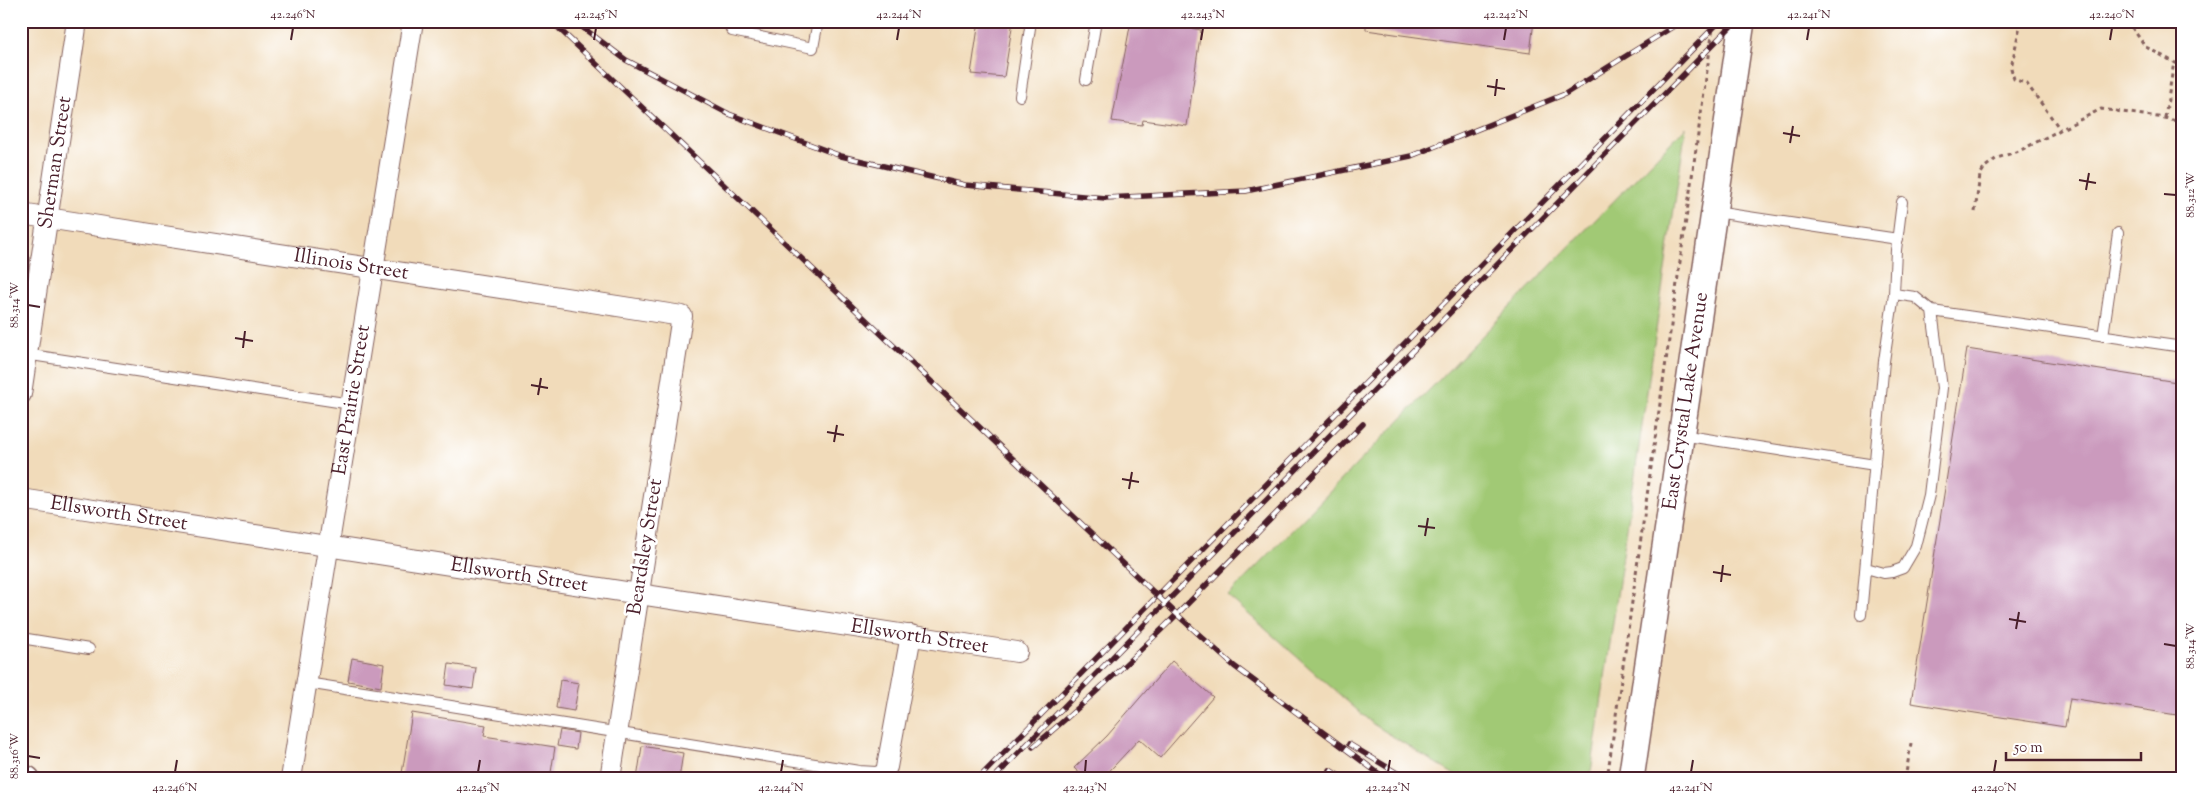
<svg xmlns="http://www.w3.org/2000/svg" width="2204" height="800" font-family="'Sorts Mill Goudy',serif">
<style>
.green{fill:#a1c974;stroke:#767450}
.building{fill:#cb9abd}
.lines{fill:none;stroke-linecap:round;stroke-linejoin:round}
.service-casing{stroke:#84615d;stroke-width:12}
.minor-casing{stroke:#84615d;stroke-width:22}
.tertiary-casing{stroke:#84615d;stroke-width:28}
.path{stroke:#84615d;stroke-width:3;stroke-dasharray:4 4;stroke-linecap:butt}
.service{stroke:#fff;stroke-width:10}
.minor{stroke:#fff;stroke-width:20}
.tertiary{stroke:#fff;stroke-width:25}
.rail-casing{stroke:#4a1f2b;stroke-width:5.5}
.rail{stroke:#fff;stroke-width:4;stroke-dasharray:11;stroke-linecap:butt}
.ticks{fill:none;stroke:#4a1f2b;stroke-width:2}
.labels{text-anchor:middle;dominant-baseline:central;stroke-width:5;stroke-linejoin:round;paint-order:stroke}
.street-label{font-size:20px;fill:#4a1f2b;stroke:#fff}
.neatline{fill:none;stroke:#4a1f2b;stroke-width:2}
.ticks-label{font-size:12px;text-anchor:middle;fill:#4a1f2b}
</style>
<rect width="100%" height="100%" fill="#fff"/>
<filter id="ink" filterUnits="userSpaceOnUse"><feTurbulence type="fractalNoise" baseFrequency=".02" numOctaves="2"/><feDisplacementMap in="SourceGraphic" scale="10" xChannelSelector="R" yChannelSelector="G"/><feConvolveMatrix kernelMatrix="1 2 1 2 8 2 1 2 1" color-interpolation-filters="sRGB"/></filter>
<filter id="wash" filterUnits="userSpaceOnUse"><feTurbulence type="fractalNoise" baseFrequency=".0096" numOctaves="4" result="noise"/><feDisplacementMap in="SourceGraphic" scale="20" xChannelSelector="R" yChannelSelector="G"/><feGaussianBlur stdDeviation="1.12" result="paint"/><feColorMatrix in="noise" values="0 0 0 0 0 0 0 0 0 0 0 0 0 0 0 0 0 1.4 0 .05"/><feComposite in="paint" operator="in"/></filter>
<g filter="url(#wash)">
<rect width="100%" height="100%" fill="#f1dbba"/>
<path class="green" d="M1686,127l-96,652h-129l-88,-55 -145,-128z"/>
<g id="blocks">
<path class="building" d="M979,21h34l-9,56 -33,-3z
M1131,21h23l47,9 -14,96 -44,-6 -1,5 -30,-4z
M1366,21h168l-4,32 -164,-23z
M1967,349l216,34v333l-113,-18 -5,29 -154,-24z
M352,658l32,6 -3,23 -33,-6z
M1172,661l41,36 -53,61 -21,-19 -37,40h-16l-12,-11 33,-32z
M449,664l27,4 -3,21 -27,-4z
M560,680l19,3 -5,28 -18,-3z
M412,713l74,12 -2,11 71,11 -5,32h-149z
M560,730l18,3 -2,16 -19,-3z
M642,746l41,7 -4,26h-42z"/>
</g>
</g>
<g filter="url(#ink)">
<use href="#blocks" fill-opacity="0" stroke="#84615d" stroke-width="1"/>
<g class="lines">
<g class="service-casing">
<path id="service" d="M727,21l5,10 81,17 5,-27
M1086,80l10,-59
M1020,96l11,-75
M1902,202l-6,48 -2,44 21,3 17,14 251,36
M1715,212l183,27
M2103,336l15,-103
M25,354l326,50
M1681,435l194,30
M1866,568l18,5 8,-1 11,-4 13,-22 13,-51 13,-107 -10,-77
M1861,615l23,-254 10,-67
M21,638l68,11
M307,683l552,88 17,1 11,-5
M2181,779l2,-11"/>
</g>
<g class="minor-casing">
<g id="minor">
<path id="s1" d="M21,214l661,102 -72,463"/>
<path id="s2" d="M21,394l56,-373"/>
<path id="s3" d="M21,499l996,153"/>
<path d="M887,767l24,-132"/>
<path id="s4" d="M291,779l122,-758"/>
</g>
</g>
<g class="tertiary-casing">
<g id="tertiary">
<path d="M21,778l6,1"/>
<path id="s5" d="M1631,779l111,-758"/>
</g>
</g>
<path class="path" d="M2021,21l-10,47 3,11 13,5 33,45
M2127,21l19,26 37,20
M2165,118l9,-56
M1975,212l5,-37 5,-8 12,-9 22,-7 82,-42 64,9 18,5
M1607,779l107,-758
M1905,779l6,-35"/>
<use href="#service" class="service"/>
<use href="#minor" class="minor"/>
<use href="#tertiary" class="tertiary"/>
<g class="rail-casing">
<path id="rail" d="M551,21l633,600 50,45 152,113
M574,21l52,39 103,54 112,42 124,29 140,13 141,-7 165,-35 154,-62 117,-73
M1349,744l58,35
M1033,747c118,-99 222,-213 330,-323
M1330,770l14,9
M978,779l742,-758
M993,779l743,-758"/>
</g>
<use href="#rail" class="rail"/>
</g>
</g>
<path class="ticks" d="M291,40l2,-12M594,40l2,-12M897,40l2,-12M1201,40l2,-12M1504,40l2,-12M1807,40l2,-12M2110,40l2,-12M1487,86l18,3M1495,96l2,-17M1783,133l17,3M1790,143l3,-17M2079,180l17,3M2086,190l3,-17M2164,194l12,1M28,305l12,2M235,338l18,3M243,348l2,-17M531,385l17,3M538,395l3,-17M827,432l17,3M834,442l3,-17M1122,479l17,3M1129,489l3,-17M1418,526l17,2M1425,536l3,-18M1713,572l18,3M1721,582l2,-17M2009,619l17,3M2016,629l3,-17M2164,644l12,2M28,756l12,2M175,772l2,-12M478,772l2,-12M781,772l2,-12M1085,772l1,-12M1388,772l2,-12M1691,772l2,-12M1994,772l2,-12"/>
<g class="labels">
<g class="street-label">
<text stroke="none"><textPath href="#s2" startOffset="234">Sherman Street</textPath></text>
<text stroke="none"><textPath href="#s1" startOffset="334">Illinois Street</textPath></text>
<text stroke="none"><textPath href="#s4" startOffset="384">East Prairie Street</textPath></text>
<text stroke="none"><textPath href="#s5" startOffset="382">East Crystal Lake Avenue</textPath></text>
<text stroke="none"><textPath href="#s3" startOffset="99">Ellsworth Street</textPath></text>
<text transform="translate(646 547) rotate(-81)">Beardsley Street</text>
<text stroke="none"><textPath href="#s3" startOffset="504">Ellsworth Street</textPath></text>
<text stroke="none"><textPath href="#s3" startOffset="909">Ellsworth Street</textPath></text>
</g>
</g>
<rect width="2204" height="800" fill="none" stroke="#fff" stroke-width="55"/>
<path d="M2006 752v8h135v-8" fill="none" stroke="#4a1f2b" stroke-width="2.5"/>
<text x="2014" y="752" font-size="15" fill="#4a1f2b" stroke="#ffffff" stroke-width="4" paint-order="stroke">50 m</text>
<rect x="28" y="28" width="2148" height="744" class="neatline"/>
<g class="ticks-label">
<text x="293" y="18">42.246°N</text>
<text x="596" y="18">42.245°N</text>
<text x="899" y="18">42.244°N</text>
<text x="1203" y="18">42.243°N</text>
<text x="1506" y="18">42.242°N</text>
<text x="1809" y="18">42.241°N</text>
<text x="2112" y="18">42.240°N</text>
<text transform="translate(2190 195) rotate(-90)" y="4">88.312°W</text>
<text transform="translate(14 305) rotate(-90)" y="4">88.314°W</text>
<text transform="translate(2190 646) rotate(-90)" y="4">88.314°W</text>
<text transform="translate(14 756) rotate(-90)" y="4">88.316°W</text>
<text x="175" y="791">42.246°N</text>
<text x="478" y="791">42.245°N</text>
<text x="781" y="791">42.244°N</text>
<text x="1085" y="791">42.243°N</text>
<text x="1388" y="791">42.242°N</text>
<text x="1691" y="791">42.241°N</text>
<text x="1994" y="791">42.240°N</text>
</g>
</svg>
